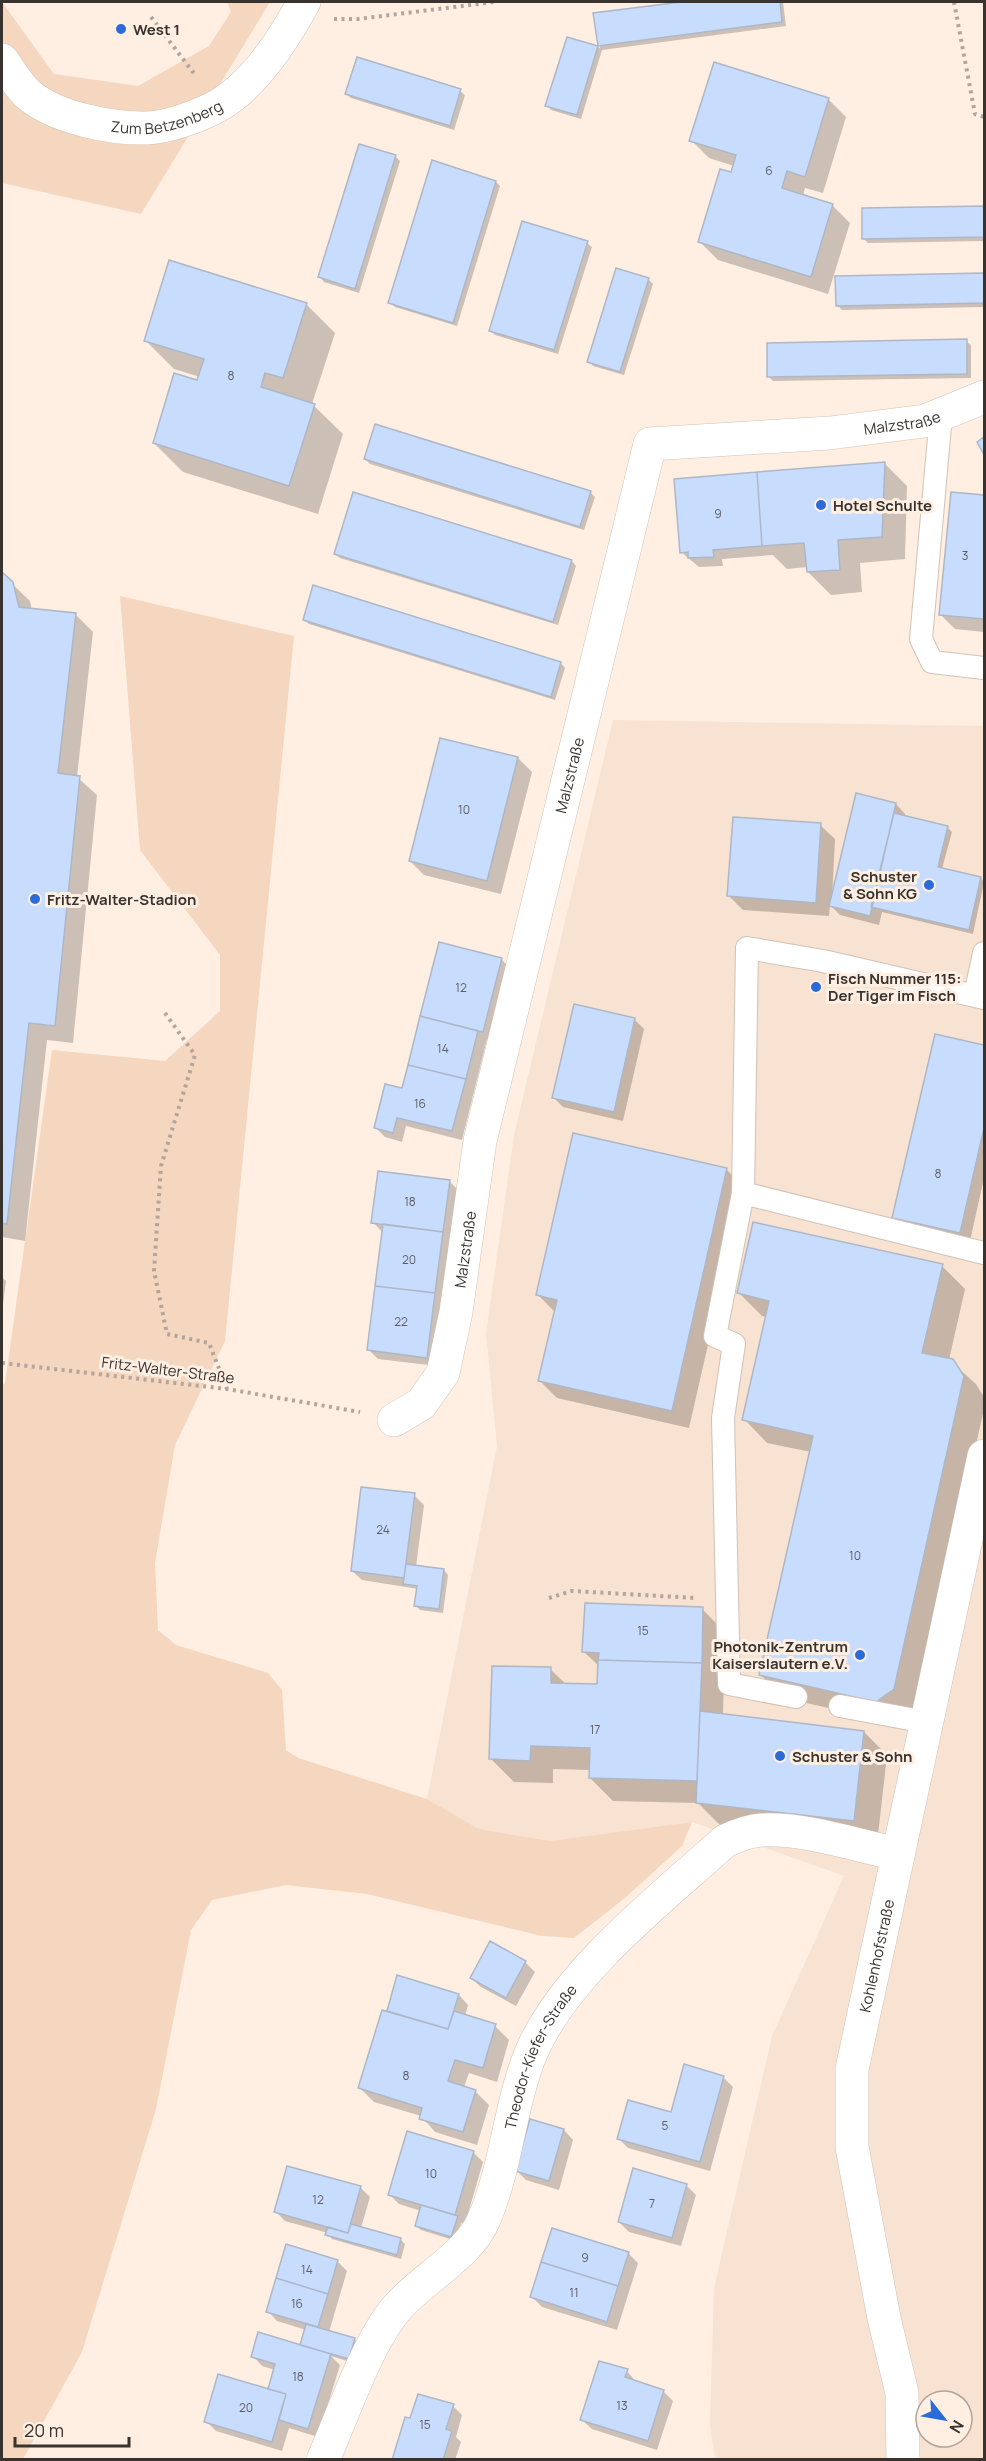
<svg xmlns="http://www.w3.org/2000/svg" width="986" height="2461" font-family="Manrope,sans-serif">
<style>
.built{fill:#f8e2d1;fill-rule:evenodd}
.green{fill:#f5d6bf}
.shadow{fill:#0003}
.building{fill:#c8dcfe;stroke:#aeb7c6;stroke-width:1.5}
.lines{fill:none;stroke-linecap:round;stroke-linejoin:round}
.service-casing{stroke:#d1c2b6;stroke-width:24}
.minor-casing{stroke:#d1c2b6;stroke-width:34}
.path{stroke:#b1a59c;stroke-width:4;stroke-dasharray:3 4.5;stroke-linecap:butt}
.service{stroke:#fff;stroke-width:22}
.minor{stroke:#fff;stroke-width:33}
.poi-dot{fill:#2b6bd8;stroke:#ffefe3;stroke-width:2}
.labels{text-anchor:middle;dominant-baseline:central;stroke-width:6;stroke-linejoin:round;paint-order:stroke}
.number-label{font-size:12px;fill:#5d5d63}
.poi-label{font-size:15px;font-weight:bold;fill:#39332f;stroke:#ffefe3;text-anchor:start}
.street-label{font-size:15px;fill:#39332f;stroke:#ffefe3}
</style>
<rect width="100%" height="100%" fill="#ffefe3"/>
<path class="built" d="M613,720l371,6v1733h-269l-5,-34 4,-137 58,-252 72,-160 -152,-54 -142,19 -71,-12 -52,-30 70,-353 -11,-112 28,-199zM926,2401h36v36h-36z"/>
<path class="green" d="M2,2l52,72 84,12 71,-40 22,-34 -4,-10h43l-129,212 -139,-31z
M120,596l174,40 -69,705 -50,104 -20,118 3,67 18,15 92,28 14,17 4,60 12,8 129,41 52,30 71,12 142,-19 -10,24 -57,52 -51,40 -32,-2 -175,-42 -81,-9 -74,15 -21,30 -35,179 -74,243 -59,107h-21v-1074l3,-2 47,-333 113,11 55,-50v-56l-80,-105z"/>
<path class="shadow" d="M692,2h91l3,24 -184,24 -21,69 -30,-9 -4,-5 21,-66 32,9 -5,-34z
M460,91l5,4 -11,35 -103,-32 -5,-4z
M828,99l18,18 -23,76 -18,-5 -2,8 29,9 18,18 -22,71 -110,-34 -18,-18 34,-76 -25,-8 -18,-18z
M395,156l5,5 -41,132 -35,-11 -4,-5z
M496,182l4,4 -43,140 -62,-19 -5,-5z
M984,207v34l-116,2 -4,-4 -1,-29z
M587,243l5,4 -34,107 -63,-19 -5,-5z
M984,275v32l-142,3 -5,-5 -1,-27z
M648,279l5,5 -29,91 -31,-9 -4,-5z
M306,304l29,29 -23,71 31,30 -25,80 -135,-42 -29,-29 46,-66 -26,-8 -29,-29z
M966,341l5,4v33l-198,3 -4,-4z
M365,459l225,33 5,5 -11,33 -214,-66z
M884,463l23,23 -2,73 -45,4 2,29 -31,3 -23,-23v-5l-21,2 -14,-14 -51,4 1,7 -24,1 -18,-15z
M354,494l218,67 4,5 -18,59 -218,-67 -5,-4z
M952,494l32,3v135l-29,-3 -14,-14z
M2,574l28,27 2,9 43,4 18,18 -16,145 20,18 -24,248 -26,-3 -22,201 -23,-4z
M314,587l247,76 4,5 -10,32 -246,-76 -5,-4z
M442,739l76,19 14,14 -31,122 -77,-19 -14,-14z
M896,804l9,10v3l42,10 5,5 -10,37 39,9 3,4 -11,52 -91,-22 -3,13 -39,-10 -10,-10 -1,11 -86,-6 -14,-14 91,-71 15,14 -3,60z
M440,944l61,15 10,10 -19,72 -5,-2 -25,101 -56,-14 -4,16 -17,-5 -9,-9 27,-38z
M634,1019l10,10 -21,92 -60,-14 -9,-9z
M936,1036l48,11v131l-14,63 -66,-14 -10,-10z
M726,1169l18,18 -55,241 -132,-30 -18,-18 16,-68 -17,-17z
M449,1181l10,10 -22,175 -59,-7 -10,-10 15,-116 -10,-11z
M942,1266l23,23 -16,71 27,24 8,13v12l-68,303 -16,12 -116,-26 -23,-23 50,-223 -44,-9 -23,-24 23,-102 -5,-1 -23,-23z
M2,1277l4,4 -4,31z
M414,1495l10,10 -8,62 28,3 4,5 -5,38 -23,-3 -4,-4 2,-17 -56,-9 -10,-9z
M702,1609l23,23 -2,83 141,17 23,23 -10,89 -157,-19 -22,-22 -85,-2 -23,-23 1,-8 -38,-1v14l-39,-1 -23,-23 59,-90 17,16 32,1 1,-19 -16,-15z
M491,1943l34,19 10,10 -19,34 -35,-19 -10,-9z
M398,1977l61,18 9,10 -3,11 30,10 14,14 -12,42 -28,-9 -5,14 11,4 14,14 -12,40 -42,-13 -14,-16 -47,-14 -14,-14z
M723,2077l10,10 -23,84 -82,-23 -10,-10 54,-24z
M564,2130l9,10 -14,50 -33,-10 -9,-9z
M408,2133l66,20 9,9 -18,62 -4,-1 -5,18 -35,-11 -5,-4 5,-15 -22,-7 -9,-9z
M686,2185l10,10 -15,51 -52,-14 -10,-10z
M360,2187l10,10 -9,31 39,11 5,5 -4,15 -69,-20 -4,-6 -43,-12 -9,-9z
M628,2253l10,10 -21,67 -75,-23 -10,-10z
M337,2261l10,10 -18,61 25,7 5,5 -6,19 -22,-7 9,9 -22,72 -29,-9 -7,23 -66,-20 -10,-10 63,-30 6,-21 -13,-4 -9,-10 48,-10 5,-16 -29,-9 -9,-10z
M627,2371l9,11 27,9 10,10 -16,49 -65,-21 -10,-9z
M453,2406l9,9 -6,22 5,5 -6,18h-61l17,-40z"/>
<path class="building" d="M681,2h99l2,20 -184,24 -5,-33z
M567,37l31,9 -21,69 -32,-9z
M357,57l104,32 -11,37 -105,-32z
M714,62l115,36 -24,79 -18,-6 -5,17 51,16 -22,73 -113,-35 22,-73 11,3 5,-17 -47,-14z
M359,144l37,11 -41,134 -37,-12z
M432,160l64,21 -43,142 -65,-20z
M984,206v31l-122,2v-31z
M522,221l66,20 -34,109 -65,-19z
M169,260l138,43 -24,75 -18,-5 -4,14 54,17 -26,82 -136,-43 21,-70 23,7 7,-21 -60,-18z
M616,268l33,10 -29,94 -33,-10z
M984,273v30l-148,3 -1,-30z
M967,339v35l-200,3v-34z
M375,424l216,67 -11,36 -216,-68z
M984,437v18l-7,-13z
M885,462l-3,75 -44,3 2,30 -33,2 -3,-29 -42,3 -5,-74z
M757,472l5,74 -49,4 1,7 -26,1v-6l-8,1 -6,-74z
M353,492l219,68 -19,62 -219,-68z
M951,492l33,3v124l-45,-4z
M2,572l11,10 6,25 57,6 -18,160 22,3 -25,250 -26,-3 -22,201 -5,-1z
M313,585l248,77 -10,35 -248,-77z
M440,738l78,19 -31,124 -78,-20z
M856,793l40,10 -26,113 -41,-10z
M894,813l54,13 -10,41 43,10 -12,53 -98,-23z
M733,817l88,6 -5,80 -89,-7z
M439,942l63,16 -19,74 -63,-16z
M574,1004l61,14 -21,94 -62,-14z
M420,1016l58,15 -12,48 -58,-14z
M935,1034l49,11v83l-24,105 -68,-15z
M408,1065l58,14 -14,52 -55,-13 -4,15 -19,-5 11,-44 17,4z
M573,1133l154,35 -55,243 -134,-30 19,-81 -21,-5z
M378,1171l72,9 -7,52 -72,-9z
M753,1222l190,42 -21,89 31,6 11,17 -70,313 -18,13 -117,-27 54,-239 -71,-16 27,-119 -32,-8z
M383,1224l60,8 -8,61 -60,-7z
M375,1286l60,7 -8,65 -60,-8z
M361,1487l54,6 -11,85 -53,-7z
M406,1564l38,5 -5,40 -25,-3 3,-20 -14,-2z
M585,1603l118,4 -1,56 -104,-3 1,-7 -17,-1z
M598,1660l104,3 -5,118 -108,-3 1,-30 -59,-2 -1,15 -41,-2 3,-93 59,1v16l46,1z
M700,1711l164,20 -10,90 -158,-18z
M490,1941l36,20 -20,37 -36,-20z
M397,1975l62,19 -11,35 -61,-18z
M382,2010l66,19 6,-18 42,13 -13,44 -28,-8 -7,21 28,9 -13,42 -44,-13 3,-11 -64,-20z
M684,2064l40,12 -24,86 -83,-23 11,-39 43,12z
M530,2119l34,10 -15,52 -34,-10z
M407,2131l67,20 -19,64 -67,-20z
M287,2166l74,20 -13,47 -74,-21z
M633,2168l54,16 -15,54 -54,-16z
M421,2205l37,11 -7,21 -36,-11z
M351,2224l50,14 -4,17 -72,-20 3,-8 20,6z
M552,2228l77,24 -11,34 -77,-24z
M286,2244l52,16 -10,34 -52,-16z
M541,2262l77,24 -11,36 -77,-25z
M276,2278l52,16 -10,33 -52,-15z
M306,2324l49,14 -6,21 -49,-14z
M258,2332l73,22 -23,75 -29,-9 7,-26 -18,-5 7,-25 -24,-7z
M599,2361l29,8 -3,8 39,13 -16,51 -68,-21z
M218,2374l68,20 -14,48 -68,-20z
M418,2394l36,10 -8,25 6,2 -9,29h-51l13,-43 5,1z"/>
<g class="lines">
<g class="service-casing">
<path id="service" d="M941,415l-20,224 11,23 52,6
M975,995l9,-42
M743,1193l241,60
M796,1697l-67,-13 -6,-266 11,-74 -19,-8 28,-143 4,-245 76,13 161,37
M840,1706l86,16"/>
</g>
<g class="minor-casing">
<g id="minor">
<path id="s1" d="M2,60c8,11 17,27 28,36 27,22 82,33 117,32 23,-1 55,-13 74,-24 36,-22 64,-67 83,-102"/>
<path id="s2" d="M394,1420l27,-16 22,-31 13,-61 24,-171 170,-697 180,-11 95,-12 59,-24"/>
<path id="s3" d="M323,2460c19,-43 44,-117 73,-151 26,-31 73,-53 88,-90 22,-50 26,-115 47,-166 34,-80 130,-154 194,-212 11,-5 23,-10 36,-11 45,-2 93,15 137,24"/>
<path id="s4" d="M903,2460l-1,-67 -18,-75 -32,-171v-78l132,-613"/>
</g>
</g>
<path class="path" d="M954,2l21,112 9,3
M151,17l45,59
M334,19h24l136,-17
M165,1013l30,42 -34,111 -7,105 13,63 42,9 18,46
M2,1363l225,26 133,23
M549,1598l23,-7 124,7"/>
<use href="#service" class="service"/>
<use href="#minor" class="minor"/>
</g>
<g class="poi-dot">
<circle cx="121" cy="29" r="6"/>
<circle cx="821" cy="505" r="6"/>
<circle cx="929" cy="885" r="6"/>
<circle cx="35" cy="899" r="6"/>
<circle cx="816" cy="987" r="6"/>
<circle cx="860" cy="1655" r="6"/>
<circle cx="780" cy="1756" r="6"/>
</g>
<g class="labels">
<g class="number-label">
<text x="769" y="170">6</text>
<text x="231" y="375">8</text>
<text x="718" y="513">9</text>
<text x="965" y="555">3</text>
<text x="464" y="809">10</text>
<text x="461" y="987">12</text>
<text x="443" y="1048">14</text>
<text x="420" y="1103">16</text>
<text x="938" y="1173">8</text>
<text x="410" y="1201">18</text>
<text x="409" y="1259">20</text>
<text x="401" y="1321">22</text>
<text x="383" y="1529">24</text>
<text x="855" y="1555">10</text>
<text x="643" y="1630">15</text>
<text x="595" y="1729">17</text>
<text x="406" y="2075">8</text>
<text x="665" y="2125">5</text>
<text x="431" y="2173">10</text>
<text x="318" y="2199">12</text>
<text x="652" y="2203">7</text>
<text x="585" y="2257">9</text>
<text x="307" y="2269">14</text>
<text x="574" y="2292">11</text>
<text x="297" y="2303">16</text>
<text x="298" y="2376">18</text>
<text x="622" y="2405">13</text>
<text x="246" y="2407">20</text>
<text x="425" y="2424">15</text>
</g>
<g class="poi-label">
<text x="133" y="29">West 1</text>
<text x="833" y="505">Hotel Schulte</text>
<text x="917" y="876" text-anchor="end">Schuster<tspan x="917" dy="17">&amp; Sohn KG</tspan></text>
<text x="47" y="899">Fritz-Walter-Stadion</text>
<text x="828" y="978">Fisch Nummer 115:<tspan x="828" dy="17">Der Tiger im Fisch</tspan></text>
<text x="848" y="1646" text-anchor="end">Photonik-Zentrum<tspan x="848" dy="17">Kaiserslautern e.V.</tspan></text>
<text x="792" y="1756">Schuster &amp; Sohn</text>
</g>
<g class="street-label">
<text stroke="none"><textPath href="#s1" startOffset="190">Zum Betzenberg</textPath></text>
<text stroke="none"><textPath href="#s2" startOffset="1275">Malzstraße</textPath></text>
<text stroke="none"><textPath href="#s2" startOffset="681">Malzstraße</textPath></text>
<text stroke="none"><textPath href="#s2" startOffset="195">Malzstraße</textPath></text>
<text transform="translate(168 1370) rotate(7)">Fritz-Walter-Straße</text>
<text stroke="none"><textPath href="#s4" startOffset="512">Kohlenhofstraße</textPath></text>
<text stroke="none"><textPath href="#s3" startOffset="468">Theodor-Kiefer-Straße</textPath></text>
</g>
</g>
<rect width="986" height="2461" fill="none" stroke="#39332f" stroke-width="6"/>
<g transform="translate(944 2419) rotate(121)"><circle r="28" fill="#ffefe3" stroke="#b0a49b" stroke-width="1.5"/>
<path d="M0-4.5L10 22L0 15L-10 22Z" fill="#2b6bd8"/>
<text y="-9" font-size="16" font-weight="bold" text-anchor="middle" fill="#39332f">N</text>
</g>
<path d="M15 2437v9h114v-9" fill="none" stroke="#39332f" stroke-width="3"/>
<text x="24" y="2437" font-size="18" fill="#39332f" stroke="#ffefe3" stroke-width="4.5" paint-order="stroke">20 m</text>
</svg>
